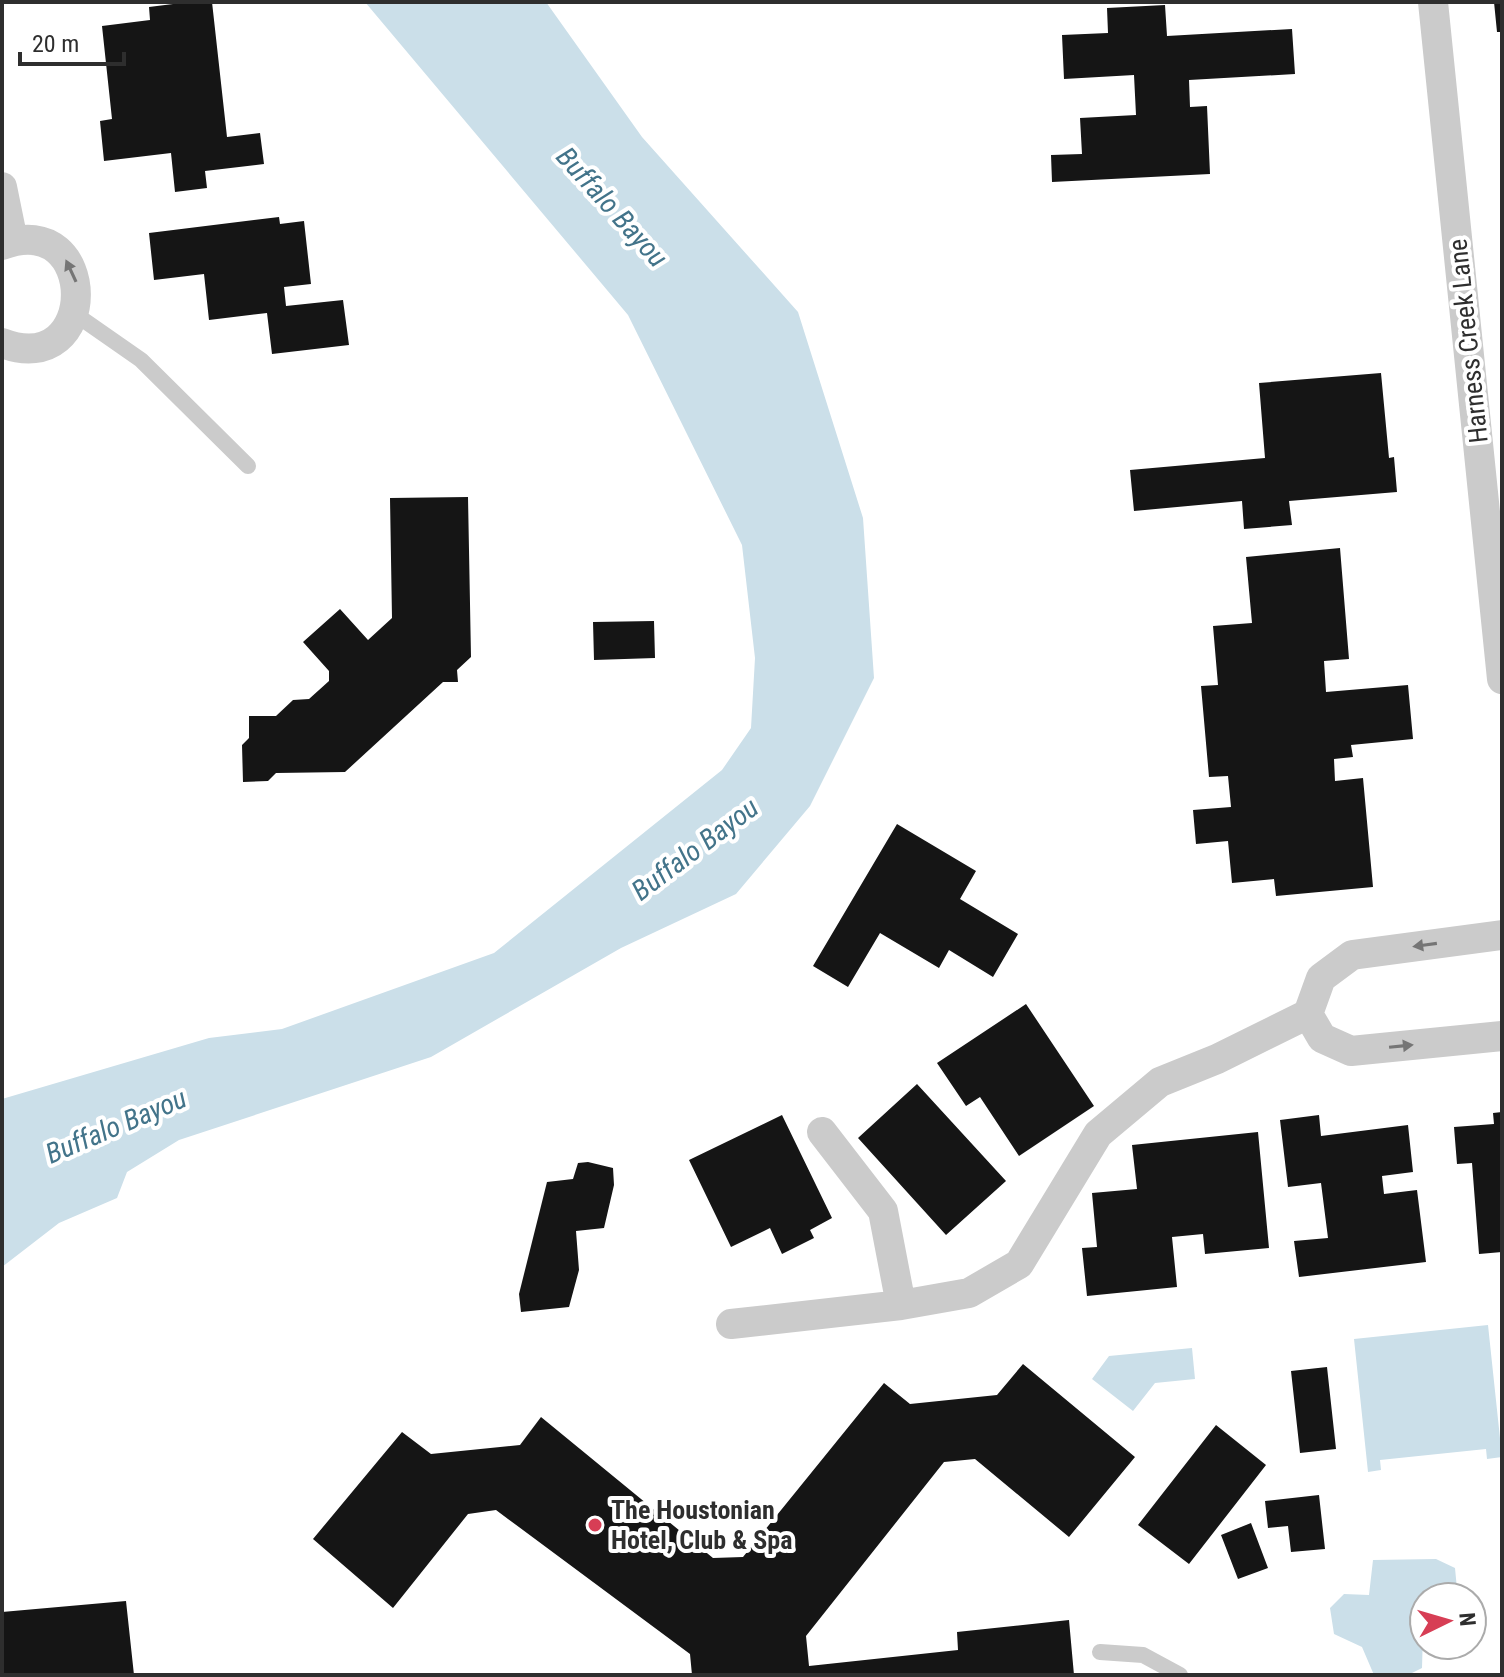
<svg xmlns="http://www.w3.org/2000/svg" width="1504" height="1677" font-family="'Roboto Condensed',sans-serif">
<style>
.water{fill:#cbdfe9}
.building{fill:#151515}
.lines{fill:none;stroke-linecap:round;stroke-linejoin:round}
.lane{stroke:#cbcbcb;stroke-width:16}
.street{stroke:#cbcbcb;stroke-width:30}
.oneway{fill:#757575}
.poi-dot{fill:#d73e55;stroke:#fff;stroke-width:3}
.labels{text-anchor:middle;dominant-baseline:central;stroke-width:8;stroke-linejoin:round;paint-order:stroke}
.street-label{font-size:26px;fill:#2e2e2e;stroke:#fff}
.poi-label{font-size:26px;font-weight:bold;fill:#2e2e2e;stroke:#fff;text-anchor:start}
.water-label{font-size:28px;font-style:italic;fill:#43748a;stroke:#fff}
</style>
<rect width="100%" height="100%" fill="#fff"/>
<path class="water" d="M365,2h181l96,135 156,175 65,206 11,160 -64,128 -74,88 -115,54 -190,109 -252,83 -52,32 -10,26 -58,25 -57,44v-168l207,-61 73,-9 212,-76 228,-183 29,-42 4,-70 -13,-113 -114,-230z
M1488,1325l14,132 -15,2 -1,-10 -106,11 1,10 -13,2 -14,-133z
M1192,1348l3,31 -40,4 -22,28 -41,-32 17,-23z
M1436,1559l19,9 2,21 -6,8h-27l-2,71 -14,7h-34l-12,-28 -28,-13 -4,-26 14,-14 25,1 4,-35z"/>
<path class="building" d="M189,2h23l15,135 33,-4 4,31 -59,7 2,17 -32,4 -4,-39 -67,8 -4,-40 12,-2 -10,-93 48,-6 -1,-13z
M1494,2h8v30h-5z
M1165,5l2,31 125,-7 3,45 -106,6 1,27 17,-1 3,68 -158,8 -1,-27 31,-1 -2,-36 56,-3 -2,-40 -70,4 -2,-44 46,-2 -1,-25z
M279,217l1,7 24,-3 7,63 -27,3 2,19 57,-6 6,45 -77,9 -5,-41 -58,7 -5,-46 -50,6 -5,-47z
M1381,373l8,85 5,-1 3,35 -108,9 3,24 -48,4 -2,-28 -108,10 -4,-41 135,-12 -6,-75z
M468,497l3,160 -14,13 1,12h-15l-98,90 -69,1 -8,8 -25,1 -1,-37 7,-7v-22h27l17,-16 16,-1 20,-18v-10l-26,-29 37,-33 28,31 24,-22 -2,-120z
M1340,548l9,111 -25,2 2,31 82,-7 5,54 -62,6 2,12 -19,2 1,22 28,-3 10,109 -97,9 -2,-17 -42,4 -4,-42 -32,3 -3,-34 38,-3 -3,-31 -19,1 -8,-91 17,-1 -5,-59 39,-3 -6,-66z
M654,621l1,37 -61,2 -1,-38z
M897,824l79,47 -16,28 58,35 -25,43 -44,-27 -10,18 -59,-35 -32,54 -35,-21z
M1026,1004l68,102 -75,50 -39,-59 -14,9 -29,-43z
M917,1084l89,97 -60,54 -88,-97z
M1502,1112v140l-23,2 -7,-91 -15,1 -3,-37 40,-3 -1,-11z
M782,1115l50,103 -22,12 4,8 -32,16 -12,-26 -39,19 -42,-87z
M1319,1115l2,21 87,-11 5,47 -31,4 2,18 33,-4 9,72 -127,15 -5,-36 34,-3 -7,-55 -33,4 -8,-67z
M1258,1132l11,116 -64,6 -2,-20 -31,3 5,50 -90,9 -5,-48 15,-1 -5,-54 45,-4 -5,-44z
M588,1162l25,6 1,17 -10,43 -28,3 3,39 -10,37 -48,5 -2,-18 28,-112 26,-3 5,-16z
M1023,1364l112,93 -66,80 -94,-78 -31,3 -138,174 3,30 149,-16 -1,-18 112,-12 5,55h-382l-2,-21 -194,-144 -28,4 -75,94 -80,-69 89,-107 29,22 89,-9 21,-28 172,141 30,-1 141,-174 26,21 87,-9z
M1327,1367l9,82 -36,4 -9,-82z
M1216,1425l50,40 -77,99 -51,-39z
M1319,1495l6,54 -34,3 -3,-26 -20,2 -3,-27z
M1251,1523l17,45 -30,11 -17,-44z
M126,1601l8,74h-132v-63z"/>
<g class="lines">
<path class="lane" d="M75,314l66,46 107,106
M1100,1652l43,3 37,20"/>
<path class="street" d="M1433,2l69,677
M2,187l11,54
M2,245c98,-37 99,136 0,98
M1502,935l-150,20 -31,23 -13,36 14,24 29,13 151,-15
M822,1132l61,79 18,94
M731,1324l170,-19 68,-12 50,-29 79,-130 62,-52 57,-23 91,-45"/>
</g>
<defs><path id="oneway-solid" d="M-6-.8H1V-3.2L6.5 0L1 3.2V.8H-6Z" transform="scale(2)"/></defs>
<g class="oneway">
<use href="#oneway-solid" transform="translate(71 271) rotate(-115)"/>
<use href="#oneway-solid" transform="translate(1425 945) rotate(172)"/>
<use href="#oneway-solid" transform="translate(1401 1046) rotate(-6)"/>
</g>
<circle class="poi-dot" cx="595" cy="1525" r="8"/>
<g class="labels">
<g class="street-label">
<text transform="translate(1468 341) rotate(-96)">Harness Creek Lane</text>
</g>
<g class="poi-label">
<text x="611" y="1510">The Houstonian<tspan x="611" dy="30">Hotel, Club &amp; Spa</tspan></text>
</g>
<g class="water-label">
<text transform="translate(612 207) rotate(48)">Buffalo Bayou</text>
<text transform="translate(695 849) rotate(-37)">Buffalo Bayou</text>
<text transform="translate(116 1126) rotate(-23)">Buffalo Bayou</text>
</g>
</g>
<rect width="1504" height="1677" fill="none" stroke="#2e2e2e" stroke-width="8"/>
<g transform="translate(1448 1621) rotate(85)"><circle r="38" fill="#ffffff" stroke="#ababab" stroke-width="2"/>
<path d="M0-6L14 30L0 20L-14 30Z" fill="#d73e55"/>
<text y="-12" font-size="22" font-weight="bold" text-anchor="middle" fill="#2e2e2e">N</text>
</g>
<path d="M20 52v12h104v-12" fill="none" stroke="#2e2e2e" stroke-width="4"/>
<text x="32" y="52" font-size="24" fill="#2e2e2e" stroke="#ffffff" stroke-width="6" paint-order="stroke">20 m</text>
</svg>
